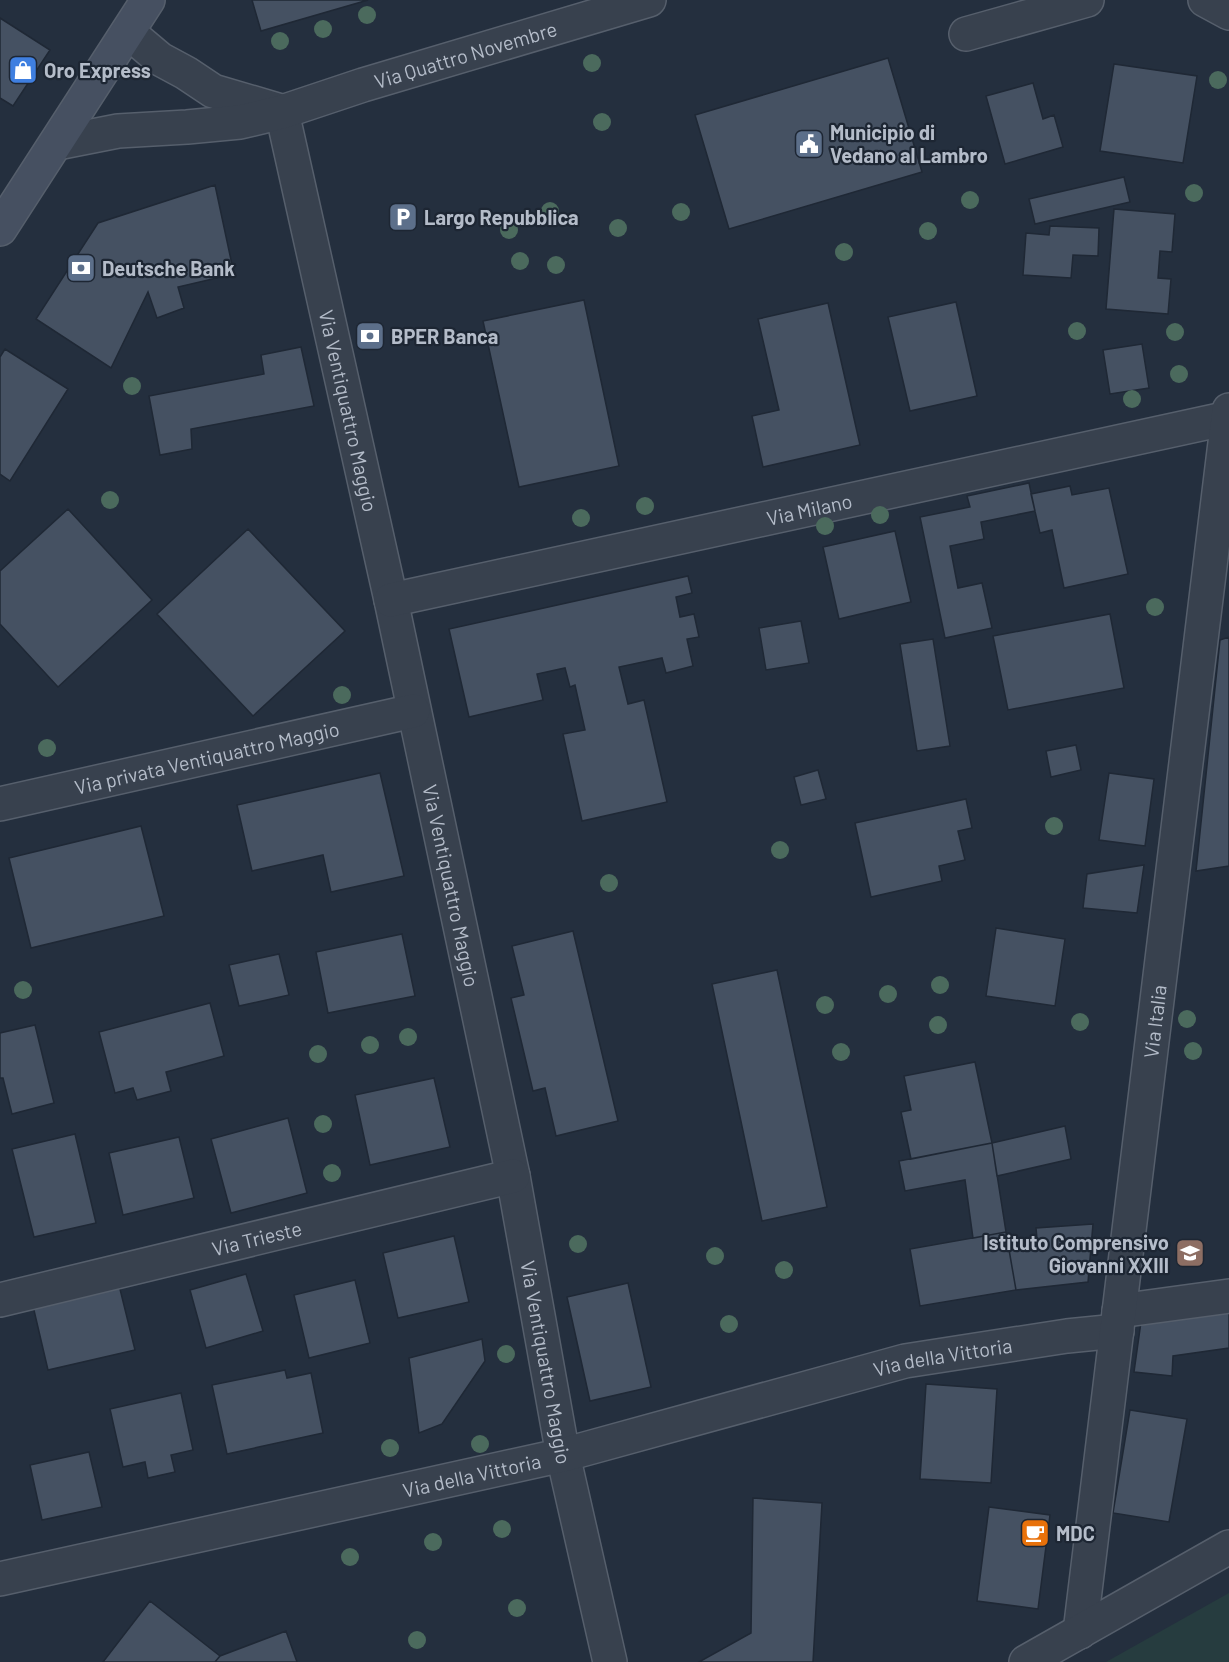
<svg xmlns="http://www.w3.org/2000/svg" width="1229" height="1662" font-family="Barlow,sans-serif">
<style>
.green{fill:#263c3f}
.building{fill:#455162;stroke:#1f2835;stroke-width:1.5}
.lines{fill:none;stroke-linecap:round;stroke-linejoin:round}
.street-casing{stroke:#565f6c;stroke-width:36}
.secondary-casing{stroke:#565f6c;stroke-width:36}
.street{stroke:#38414e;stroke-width:33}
.secondary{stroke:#465061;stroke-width:33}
.tree{fill:#4b6a5d}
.labels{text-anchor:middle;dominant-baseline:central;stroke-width:4.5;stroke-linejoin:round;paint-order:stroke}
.street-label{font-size:20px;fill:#b4bcc9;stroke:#1d2633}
.poi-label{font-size:20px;font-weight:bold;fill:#b4bcc9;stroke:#1d2633;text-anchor:start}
</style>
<rect width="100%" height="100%" fill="#242f3e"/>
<path class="green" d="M1229,1593v69h-123z"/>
<path class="building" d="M252,0h116l-107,31z
M0,18l50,32 -37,56 -13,-8z
M888,58l34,114 -193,57 -34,-114z
M1114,64l83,12 -14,87 -83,-12z
M1033,83l10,36 11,-4 9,32 -58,17 -19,-68z
M1124,177l6,25 -95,22 -6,-25z
M215,185l19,89 -56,13 6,21 -27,10 -9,-26 -37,76 -75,-49 62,-96z
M1114,209l61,5 -3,38 -12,-1 -2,27 13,1 -3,35 -62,-5z
M1050,226l49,2 -1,28 -25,-1 -2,23 -48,-3 3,-42 23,2z
M584,300l35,166 -100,21 -36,-166z
M956,302l21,94 -67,15 -22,-94z
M828,303l32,142 -97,22 -11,-51 27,-6 -21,-91z
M1142,344l7,44 -39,6 -7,-44z
M301,347l13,59 -123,23 1,20 -32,6 -11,-59 115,-22 -3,-19z
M5,349l63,40 -58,92 -10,-7v-117z
M1029,483l6,28 -54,11 3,17 -34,7 8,42 24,-5 10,45 -47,10 -25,-121 50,-10 -3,-11z
M1070,486l2,9 37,-7 19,86 -64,14 -12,-58 -12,3 -9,-39z
M68,509l84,91 -94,87 -58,-63v-53z
M248,529l97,102 -92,85 -96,-102z
M895,531l16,71 -72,17 -16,-72z
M688,576l4,17 -16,4 4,20 14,-3 5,23 -12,2 6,27 -27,7 -4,-15 -43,9 9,37 16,-4 23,102 -85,19 -19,-87 22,-4 -10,-45 -5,2 -5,-19 -28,6 6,26 -74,17 -20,-88z
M1110,614l14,74 -116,22 -15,-74z
M801,621l8,42 -43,7 -7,-42z
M1229,637v229l-33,5 24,-231z
M933,639l17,107 -33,5 -17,-107z
M1076,745l5,25 -30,7 -5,-26z
M818,770l8,29 -25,6 -7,-28z
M380,773l24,103 -73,16 -8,-37 -71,16 -15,-66z
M1109,773l45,6 -9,67 -46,-6z
M966,799l6,29 -14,3 7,29 -26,6 3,15 -71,16 -16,-74z
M141,826l23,90 -133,32 -22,-90z
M1144,865l-7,48 -54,-5 4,-34z
M996,928l69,11 -10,67 -69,-10z
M573,931l45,190 -62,15 -11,-48 -12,3 -22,-93 13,-3 -12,-49z
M402,934l13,62 -87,17 -12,-61z
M279,954l10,41 -50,11 -10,-41z
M777,970l50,237 -65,14 -50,-237z
M210,1003l14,53 -58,16 5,19 -34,9 -4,-12 -18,5 -16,-61z
M35,1025l19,78 -42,11 -9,-36h-3v-45z
M975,1062l17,81 -81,16 -10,-47 10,-2 -7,-34z
M434,1078l16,69 -80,18 -15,-70z
M288,1118l19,75 -76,20 -20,-74z
M1065,1126l6,33 -74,17 -5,-33z
M75,1134l21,89 -62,14 -22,-88z
M179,1137l15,61 -71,17 -14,-62z
M992,1143l14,89 -33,6 -8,-58 -60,11 -6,-30z
M1093,1224l-5,58 -72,8 -8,-46 29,-5 -1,-11z
M1006,1232l10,58 -96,16 -10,-57z
M454,1236l15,66 -71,16 -15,-65z
M246,1274l17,57 -57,17 -16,-58z
M355,1280l15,63 -61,15 -15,-63z
M628,1283l23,104 -61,14 -23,-104z
M119,1285l16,65 -87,20 -15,-64z
M1229,1310v38l-56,8 -1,20 -38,-4 7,-50z
M482,1339l3,22 -43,63 -23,9 -10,-75z
M285,1370l2,8 24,-5 12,60 -96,21 -15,-69z
M926,1384l71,5 -6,94 -71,-4z
M181,1393l12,57 -22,5 4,17 -27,6 -3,-16 -22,5 -13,-58z
M1130,1410l57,9 -18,103 -56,-9z
M89,1452l13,55 -60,13 -12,-55z
M753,1498l69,5 -9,159h-114l52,-29z
M989,1507l61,8 -12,94 -61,-8z
M150,1601l70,55 -5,6h-112z
M286,1631l11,31h-82l5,-6z"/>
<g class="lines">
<g class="street-casing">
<g id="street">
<path d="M1205,0l24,13"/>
<path d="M128,32l32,27 26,14 27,18 68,20"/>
<path d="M966,34l121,-34"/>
<path id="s1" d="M282,112l109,488 122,576 50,279 47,207"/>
<path id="s2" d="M57,143l61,-12 69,-4 53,-5 42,-10 81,-27 286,-85"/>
<path id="s3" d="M391,600l837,-182"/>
<path id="s4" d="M0,804l413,-93"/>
<path id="s5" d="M0,1300l513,-124"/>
<path d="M1119,1311l110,-15"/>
<path id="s6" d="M0,1579l563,-124 342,-94 162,-25 50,-5"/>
<path id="s7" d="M1080,1632l149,-1222"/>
<path d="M1026,1662l203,-115"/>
</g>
</g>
<g class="secondary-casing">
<path id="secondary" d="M0,229l148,-229"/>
</g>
<use href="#street" class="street"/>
<use href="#secondary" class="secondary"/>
</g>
<g class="tree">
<circle cx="367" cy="15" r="9"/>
<circle cx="323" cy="29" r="9"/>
<circle cx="280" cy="41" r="9"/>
<circle cx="592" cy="63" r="9"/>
<circle cx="1218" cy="80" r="9"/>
<circle cx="602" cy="122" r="9"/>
<circle cx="1194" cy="193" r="9"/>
<circle cx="970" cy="200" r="9"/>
<circle cx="550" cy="211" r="9"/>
<circle cx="681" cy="212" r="9"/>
<circle cx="618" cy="228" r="9"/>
<circle cx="509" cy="230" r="9"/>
<circle cx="928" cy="231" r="9"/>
<circle cx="844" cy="252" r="9"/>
<circle cx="520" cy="261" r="9"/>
<circle cx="556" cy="265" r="9"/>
<circle cx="1077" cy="331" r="9"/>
<circle cx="1175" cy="332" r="9"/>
<circle cx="1179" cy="374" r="9"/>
<circle cx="132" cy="386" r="9"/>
<circle cx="1132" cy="399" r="9"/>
<circle cx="110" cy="500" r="9"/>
<circle cx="645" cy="506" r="9"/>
<circle cx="880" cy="515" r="9"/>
<circle cx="581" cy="518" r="9"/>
<circle cx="825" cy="526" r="9"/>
<circle cx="1155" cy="607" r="9"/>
<circle cx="342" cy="695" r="9"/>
<circle cx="47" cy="748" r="9"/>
<circle cx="1054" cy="826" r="9"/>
<circle cx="780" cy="850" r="9"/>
<circle cx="609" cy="883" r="9"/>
<circle cx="940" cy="985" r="9"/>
<circle cx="23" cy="990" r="9"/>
<circle cx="888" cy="994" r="9"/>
<circle cx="825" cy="1005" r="9"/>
<circle cx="1187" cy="1019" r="9"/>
<circle cx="1080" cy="1022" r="9"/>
<circle cx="938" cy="1025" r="9"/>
<circle cx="408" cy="1037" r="9"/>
<circle cx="370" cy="1045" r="9"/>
<circle cx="1193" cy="1051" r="9"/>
<circle cx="841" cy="1052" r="9"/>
<circle cx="318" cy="1054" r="9"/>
<circle cx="323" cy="1124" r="9"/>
<circle cx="332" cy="1173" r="9"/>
<circle cx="578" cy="1244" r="9"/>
<circle cx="715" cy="1256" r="9"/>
<circle cx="784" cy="1270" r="9"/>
<circle cx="729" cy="1324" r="9"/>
<circle cx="506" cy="1354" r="9"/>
<circle cx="480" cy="1444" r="9"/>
<circle cx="390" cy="1448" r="9"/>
<circle cx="502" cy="1529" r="9"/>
<circle cx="433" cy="1542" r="9"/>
<circle cx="350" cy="1557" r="9"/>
<circle cx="517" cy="1608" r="9"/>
<circle cx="417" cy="1640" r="9"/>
</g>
<defs>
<g id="shop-square" transform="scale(1.5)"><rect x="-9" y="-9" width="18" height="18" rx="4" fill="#3f7fe0" stroke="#1d2633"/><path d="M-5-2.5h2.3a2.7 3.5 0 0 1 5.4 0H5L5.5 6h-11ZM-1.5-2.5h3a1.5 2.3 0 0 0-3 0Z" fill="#fff"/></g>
<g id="civic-square" transform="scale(1.5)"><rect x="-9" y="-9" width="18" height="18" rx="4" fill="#5c6f8a" stroke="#1d2633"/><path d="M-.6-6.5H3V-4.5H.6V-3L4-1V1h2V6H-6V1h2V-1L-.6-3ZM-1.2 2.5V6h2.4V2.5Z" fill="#fff"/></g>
<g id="parking-square" transform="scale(1.5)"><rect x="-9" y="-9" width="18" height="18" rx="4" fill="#5c6f8a" stroke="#1d2633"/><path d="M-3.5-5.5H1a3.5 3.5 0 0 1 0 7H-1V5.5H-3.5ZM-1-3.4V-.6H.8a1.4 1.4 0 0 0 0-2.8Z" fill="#fff"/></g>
<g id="bank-square" transform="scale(1.5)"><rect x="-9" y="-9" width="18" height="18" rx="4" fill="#5c6f8a" stroke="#1d2633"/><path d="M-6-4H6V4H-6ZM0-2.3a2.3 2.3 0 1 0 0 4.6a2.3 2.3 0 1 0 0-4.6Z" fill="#fff"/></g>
<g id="school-square" transform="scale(1.5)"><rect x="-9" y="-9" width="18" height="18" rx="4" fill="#8d6e63" stroke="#1d2633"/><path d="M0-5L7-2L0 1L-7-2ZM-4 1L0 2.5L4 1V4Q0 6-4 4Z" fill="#fff"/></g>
<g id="cafe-square" transform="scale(1.5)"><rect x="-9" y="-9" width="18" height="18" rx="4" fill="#e8710a" stroke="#1d2633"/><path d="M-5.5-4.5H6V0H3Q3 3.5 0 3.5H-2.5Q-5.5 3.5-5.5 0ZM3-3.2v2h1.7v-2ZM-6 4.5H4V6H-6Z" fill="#fff"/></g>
</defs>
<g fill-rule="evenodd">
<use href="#shop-square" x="23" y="70"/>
<use href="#civic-square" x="809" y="144"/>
<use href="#parking-square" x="403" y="217"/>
<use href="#bank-square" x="81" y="268"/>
<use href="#bank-square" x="370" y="336"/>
<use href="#school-square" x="1190" y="1253"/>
<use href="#cafe-square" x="1035" y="1533"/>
</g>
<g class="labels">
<g class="street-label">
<text stroke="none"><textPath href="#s2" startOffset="420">Via Quattro Novembre</textPath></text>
<text stroke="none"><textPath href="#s1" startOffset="306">Via Ventiquattro Maggio</textPath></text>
<text stroke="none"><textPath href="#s3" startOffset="428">Via Milano</textPath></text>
<text stroke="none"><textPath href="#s4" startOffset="212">Via privata Ventiquattro Maggio</textPath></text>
<text stroke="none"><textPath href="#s1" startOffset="792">Via Ventiquattro Maggio</textPath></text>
<text stroke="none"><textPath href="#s7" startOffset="615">Via Italia</textPath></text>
<text stroke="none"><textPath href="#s5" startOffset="264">Via Trieste</textPath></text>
<text stroke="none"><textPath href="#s6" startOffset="969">Via della Vittoria</textPath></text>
<text stroke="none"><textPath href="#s1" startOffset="1278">Via Ventiquattro Maggio</textPath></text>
<text stroke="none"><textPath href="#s6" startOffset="483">Via della Vittoria</textPath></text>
</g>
<g class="poi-label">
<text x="44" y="70">Oro Express</text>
<text x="830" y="132">Municipio di<tspan x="830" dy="23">Vedano al Lambro</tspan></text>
<text x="424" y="217">Largo Repubblica</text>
<text x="102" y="268">Deutsche Bank</text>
<text x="391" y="336">BPER Banca</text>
<text x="1169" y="1242" text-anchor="end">Istituto Comprensivo<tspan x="1169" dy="23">Giovanni XXIII</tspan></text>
<text x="1056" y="1533">MDC</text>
</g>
</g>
</svg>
